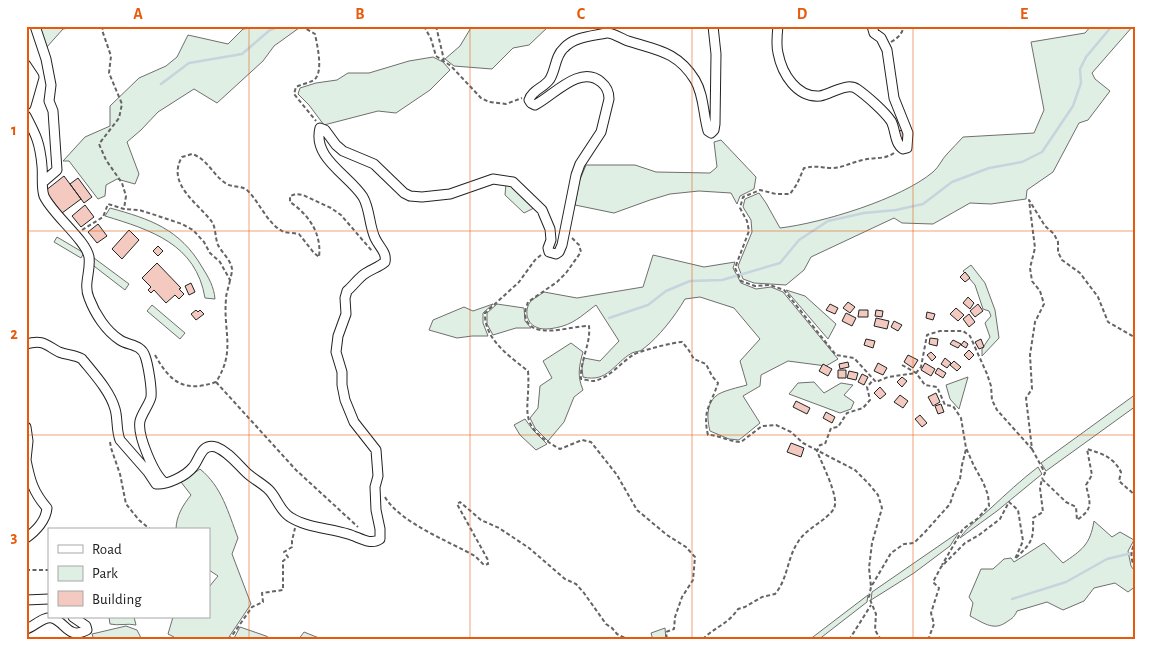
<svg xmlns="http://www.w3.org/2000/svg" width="1162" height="666" font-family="'Alegreya Sans',sans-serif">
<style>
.green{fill:#e0efe3;stroke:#6f6f6f}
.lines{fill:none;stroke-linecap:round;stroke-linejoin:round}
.stream{stroke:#c7d3dd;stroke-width:2.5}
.building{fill:#f3c9c0;stroke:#222}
.street-casing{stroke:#222;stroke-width:11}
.path{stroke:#646464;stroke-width:2;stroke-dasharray:4 2.5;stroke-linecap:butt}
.street{stroke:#fff;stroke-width:9}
.grid{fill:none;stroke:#e8590c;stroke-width:1;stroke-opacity:0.55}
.neatline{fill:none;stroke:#e8590c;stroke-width:2}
.grid-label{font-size:16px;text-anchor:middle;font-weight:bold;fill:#e8590c}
</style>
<rect width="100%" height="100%" fill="#fff"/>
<path class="green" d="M38,26h43l-18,3 -17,19z
M270,26h29v2l-25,18 -11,15 -46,42 -23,-14 -36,23 -17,18 -14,12 12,32 -4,10 -18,-5 -11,6 -1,11 -7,3 -29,-38h-6l22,-24 25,-11v-20l29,-28 27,-12 11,-9 11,-22 40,9 15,-15z
M472,26h77l-20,19 -16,3 -21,21 -38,-3 -9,-7 15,-13z
M1091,26h42l-41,47 3,6 15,12 -22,29 -9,3 -26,49 -26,18 -1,9 -35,5 -21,-1 -37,21 -31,-1 -8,-5 -83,39 -7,13 -18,15 -32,-2 -11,-4 -5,-13 14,-34 -1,-12 -8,-13 2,-8 14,-6 7,10 14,25c42,-5 121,-29 153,-56 6,-5 9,-13 14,-18 5,-6 11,-11 16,-17l71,-4 10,-23 -13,-68 54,-9z
M433,57l10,5 7,8 -20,20 -34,23 -18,-2 -54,14 -15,-20 -11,-11 2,-6 16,-5 21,-3 11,-7h21l40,-12z
M721,140l35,37 -2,12 -14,7 -3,8 -6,-11 -32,-2 -29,3 -20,6 -36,13 -39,-8 4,-23 7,-17h49l21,7 54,1 7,-6 -3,-25z
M506,183l8,4 22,20 -12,6 -19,-18z
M110,208c40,11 70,21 92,59 7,11 12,20 13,32l-10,-1c-9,-54 -54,-68 -100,-82z
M57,237l27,16 -3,5 -27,-16z
M653,255l51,12 31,-5 -2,6 8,15 15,6 15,-2 12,5 55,67 -12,7 -38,-5 -27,14 -1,11 -17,10 17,27 -21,17 -10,-1 -19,-8c-3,-11 -4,-27 6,-35 5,-5 24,-9 31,-11l-7,-24 20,-22 -26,-31 -34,-11 -15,2c-10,17 -26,38 -42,50 -3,3 -7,2 -11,4 -18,10 -24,30 -49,24l-1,-9 2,-10 16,3 19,-20 -23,-36c-11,8 -20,17 -33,21 -7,2 -20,5 -27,1 -10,-4 -12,-18 -5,-26 3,-3 9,-6 13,-9l33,6 66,-11z
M94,258l35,26 -4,6 -35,-27z
M971,265l14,18 10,27 4,28 -17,18v-7l8,-12 -5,-14 6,-7 -2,-5 -6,-2 -8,-24 -12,-14z
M786,290l19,6 31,28 -8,15z
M493,304l-10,9v10l5,13h-16l-15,2 -28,-8 4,-10 31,-13 9,4z
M497,304l27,4 1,13 6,7h-15l-23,7 -6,-11v-11z
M152,305l33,28 -5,6 -33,-28z
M571,343l12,9c-4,14 -6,24 0,38l-9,7 -10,25 -16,19 -13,-13 -5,-10 8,-10 2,-22 12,-8 -9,-17z
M968,377l-9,32 -9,-10 -4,-14z
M814,382l10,11 17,-10 12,2 -9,10 10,7 -3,7 -11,4 -51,-19 9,-11z
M1136,394v12l-90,65 -5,-8z
M525,419l8,11 14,14 -11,6 -16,-15 -6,-10z
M1038,467l4,7 -45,37 -37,27c8,-12 20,-20 31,-30 15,-14 30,-28 47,-41z
M200,469c22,18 28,43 38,69l-6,16 19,50 -24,36h-53v-3l-6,-3 5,-17h36v-30l9,-11 -9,-6v-40h-33c0,-14 7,-25 15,-35l-10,-13z
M1094,521l18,16 8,-5 14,8 -6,11 3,15 5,7v13l-8,6 -13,-9 -21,5 -10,13 -21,9 -16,-8 -30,9c-3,7 -6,8 -12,12 -12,8 -23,-1 -35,-7l3,-13 -4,-6 12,-28h12l11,-10 7,-1 3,4 30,-19 19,20c19,-13 27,-18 31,-42z
M959,532l-9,14 -36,27 -43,27 1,-8z
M868,595l-1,7 -49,38h-9z
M109,617h25l2,8c-9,-2 -17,1 -26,-1z
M126,626l11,4 5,10h-48l-2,-6z
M240,627l26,9 7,4h-40z
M665,628l1,12h-13l-2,-7z
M304,632l20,8h-26z"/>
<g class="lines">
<path class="stream" d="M161,84l28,-21 53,-9 28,-24 10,-4
M609,318l39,-13 18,-14 24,-10 32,-1 58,-17 19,-23 29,-19 36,-8 32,-3 27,-6 29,-22 37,-14 33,-6 20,-10 31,-46 8,-23 -1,-14 6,-12 26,-31
M1012,599l54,-17 41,-23 29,-7"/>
</g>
<path class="building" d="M904,130l2,12 -6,1 -2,-12z
M64,176l17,23 -19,14 -17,-22z
M78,178l14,19 -8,6 -14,-19z
M85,205l9,12 -13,10 -9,-11z
M98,224l9,12 -10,7 -9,-11z
M129,230l10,10 -17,19 -10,-10z
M158,246l5,5 -5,5 -5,-5z
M157,263l24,25 -2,1 5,5 -5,5 -4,-4 -9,8 -12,-13 -3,3 -3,-3 3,-3 -9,-9z
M965,272l5,6 -5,4 -5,-5z
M191,283l4,9 -6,3 -4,-9z
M968,297l6,6 -4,6 -7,-6z
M848,302l7,5 -5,6 -7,-5z
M830,304l8,4 -3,6 -9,-4z
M978,304l5,7 -8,6 -5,-6z
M956,308l8,7 -6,6 -8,-7z
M196,310l2,2 2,-2 4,4 -8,6 -5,-6z
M859,310h9v7h-10z
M876,310l7,1 -1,6 -7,-1z
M927,312l8,2 -2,6 -7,-2z
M846,313l10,5 -4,8 -10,-5z
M969,314l6,8 -6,5 -6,-8z
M876,318l13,3 -2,8 -13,-3z
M894,321l8,4 -4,6 -7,-4z
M930,338l8,1 -1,7 -8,-2z
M866,339l9,2 -2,7 -9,-3z
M981,339l3,8 -5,2 -4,-7z
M953,340l8,4 -3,4 -8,-4z
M964,341l4,3 -2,4 -5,-3z
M969,350l5,5 -5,5 -5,-5z
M931,352l5,5 -4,4 -5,-6z
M908,355l10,5 -5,8 -9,-6z
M945,358l6,5 -4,5 -6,-4z
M954,361l7,6 -4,4 -7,-6z
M848,362l1,5 -9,2 -1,-5z
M878,363l9,5 -4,7 -9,-4z
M925,363l10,6 -4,7 -10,-6z
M823,364l9,5 -4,7 -9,-5z
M938,368l8,5 -3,5 -8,-5z
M838,370h8v8h-8z
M849,371l9,2 -2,7 -9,-2z
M862,374l6,3 -4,8 -6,-3z
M902,377l5,4 -5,6 -5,-5z
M880,387l6,7 -6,5 -6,-6z
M936,393l4,9 -7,4 -5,-9z
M900,395l8,6 -5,7 -9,-6z
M796,401l14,7 -3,6 -14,-7z
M941,404l3,8 -6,2 -3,-8z
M826,412l9,5 -3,6 -9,-5z
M920,415l7,8 -5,4 -7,-8z
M791,443l13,5 -3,9 -14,-5z"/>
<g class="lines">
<g class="street-casing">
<path id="street" d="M35,26l11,33 5,26 -2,16 4,10 4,59 -14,12
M778,26c-1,9 -2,19 0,27 4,21 19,45 42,43 11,-2 27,-14 37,-7 10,7 27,22 34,32 5,9 3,22 12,28l4,-1 1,-15 -14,-35 -7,-48 -6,-12 -7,-5 -2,-7
M26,65l8,12 -8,28
M26,116c10,19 14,27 16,50 1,9 -1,22 2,30 8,18 42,44 45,61 2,15 -6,27 0,41 6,16 17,33 31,42 9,6 21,4 25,16 3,8 7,32 6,41 -2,8 -9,16 -11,24 -3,14 14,54 25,62
M26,344c17,-5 20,1 33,8 8,3 16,3 23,7 12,15 28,32 33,50 3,10 1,21 5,31l28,32 8,12c11,1 30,-8 37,-17 7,-8 8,-24 23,-20 13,5 22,18 32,27 7,6 15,10 21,16 8,8 11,21 21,27 17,11 39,11 58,17 11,3 22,12 32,5v-10l-4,-19 -1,-23 3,-11 -2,-26 -22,-28 -9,-22 -3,-15v-13l-6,-20 2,-16 8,-22 -1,-16 2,-7c7,-6 12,-14 19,-18 6,-4 13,-6 19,-11 2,-10 -6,-15 -10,-24 -6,-13 -5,-29 -12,-41 -14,-22 -51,-39 -43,-69l5,2 11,15 7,6 31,13 30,29 6,3 12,1 28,-3 43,-15 20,3 29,28 8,19 1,11 -3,8 1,4 7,2 3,-2 3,-7 14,-70 4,-11 21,-32 8,-33c0,-7 -3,-13 -8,-17 -21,-18 -48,14 -66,23l-4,-2 -2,-3c3,-10 15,-12 21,-21 6,-10 5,-23 14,-31 10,-11 28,-12 42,-15 6,-1 16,6 22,8 28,9 49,10 67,39 9,15 8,34 13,51l3,2 3,-3 1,-6 1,-70 -3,-28
M26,427l2,14 -2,19
M26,460c4,20 7,32 21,48 -1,12 -11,23 -21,30
M26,600l23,-1
M26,629c8,-2 17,-13 26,-11 14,4 16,22 35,12l-1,-4 -13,-9"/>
</g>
<path class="path" d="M104,26l-2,4 9,26 -2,17 13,31 -3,14 -20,26 7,16 16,23 4,13 -2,13
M301,26l14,8c2,11 9,38 -1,46 -5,3 -12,4 -18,7l-2,7 22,27
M424,26l7,13 5,17 15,10 30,32 8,4 17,2 16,-6
M436,26l8,34
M891,42c7,-4 11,-8 13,-16
M894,153c-10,7 -20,4 -31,7 -11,2 -20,8 -31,8 -11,0 -15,-3 -28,0l-7,16 -7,10h-14l-16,-4 -17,7 -3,11 7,13 2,10 -14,37 6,13 14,5 15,-1 14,5 52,65 18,3 22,24 12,-5 28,-4 5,-6 6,-32 13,-4h23l7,5 17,38 4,12 1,14 5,10 35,39 -6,-51 6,-9 -2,-34 5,-33 9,-18 -4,-13 -8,-10 -2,-13 5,-20 -6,-48 16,26 9,8 4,8v10l4,8 18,13 18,24 10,25 28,16
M82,230l21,-13 5,-13 16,5 15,1 13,4 30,10 11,6 11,12 6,11 10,9 10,18c1,-3 2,-8 2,-11 -1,-9 -10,-16 -14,-24 -3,-7 -2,-17 -6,-23 -14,-19 -46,-38 -30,-65l10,-3c16,5 21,22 35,30 7,4 15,1 21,7 12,12 20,34 36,41 4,1 10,1 15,2l15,19 5,4c3,-24 -11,-43 -29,-55v-6l6,-2 7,1 28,13 10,7 31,36
M572,238l7,7 2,7 -15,21 -9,9 -29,20c-1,3 -3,8 -3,12 3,29 47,11 64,12 2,18 -9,34 -8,53 3,0 8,2 12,2 16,-2 27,-18 40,-26 6,-4 41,-13 49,-13l6,7 6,10 12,5 6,12 6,7c-7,22 -16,27 -10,52 12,0 21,7 33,7l21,-16 14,-1 15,7 12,11 52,27 13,13 10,12 4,13 -10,35 -3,25 2,19
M541,255l-6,5 -16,22 -34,31c-1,26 24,43 43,58 3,40 -14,53 32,78l22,-9 9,2 26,33 20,35 30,25 19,12 9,10 -2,23 -11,17 -7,20 -1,12 -8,3 1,8
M155,355c15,27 29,38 61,27 20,-31 7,-50 10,-83 0,-6 3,-12 4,-19
M902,365l14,8 9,12 12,2 8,18 8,1 8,12 5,30 8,18 9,16 5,13 1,11 -12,13 -14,10 -21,36
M216,382l80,88 62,57
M110,442l1,6 9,26 6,30 13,16 12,10
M1032,449l13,24 -3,6
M385,497c14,25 65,45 90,59l9,9 4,-1v-4l-31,-56 3,-2 21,18 18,8 30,20 36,31 11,5 8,9 22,31 6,4 5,6 12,6
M1136,540c-5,10 -7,18 0,29
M26,570h23
M229,640l23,-33 11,-5 -1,-9 21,-3v-29l5,-4 -4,-5 8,-5v-6l3,-13
M706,640l-1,-3c12,-11 23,-13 33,-28l7,-2 17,-10 13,-3c13,-15 12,-36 23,-52 6,-10 17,-16 26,-23 3,-3 8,-6 10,-11 6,-10 -13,-46 -17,-57l3,-6 5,-1 6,-16 7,-1 9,-14 16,-5 7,-8 -3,-13 7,-8
M849,640l22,-35
M881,640l-6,-10 1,-16 -7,-17 2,-10 20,-34 13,-9 10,-1 11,-11 25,-28 4,-12 6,-13 2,-14 4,-16
M928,640l6,-16 -3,-11 8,-25 -6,-6 8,-15 24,-24 14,-8 21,-16 9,-17 9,8 5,31 -8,18c16,-16 19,-18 18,-41l10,-6 -3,-24 2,-9 24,23 10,5 1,13c17,-12 13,-17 9,-35l6,-10 -5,-26c16,5 26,8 34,23l-2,9 17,15"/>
<use href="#street" class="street"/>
</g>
<path class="grid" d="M249,26v614M470,26v614M692,26v614M913,26v614M26,231h1110M26,435h1110"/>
<rect width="1162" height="666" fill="none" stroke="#ffffff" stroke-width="55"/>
<rect x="48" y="528" width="162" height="90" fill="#ffffff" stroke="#a7a7a7"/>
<rect x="58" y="545" width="25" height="8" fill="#ffffff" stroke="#a7a7a7"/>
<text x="92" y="554" font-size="15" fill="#222222">Road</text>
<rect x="58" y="566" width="25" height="15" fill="#e0efe3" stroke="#a7a7a7"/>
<text x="92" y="578" font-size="15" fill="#222222">Park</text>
<rect x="58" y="591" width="25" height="15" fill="#f3c9c0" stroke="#a7a7a7"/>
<text x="92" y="604" font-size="15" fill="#222222">Building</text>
<rect x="28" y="28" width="1106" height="610" class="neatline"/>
<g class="grid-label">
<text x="138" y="19">A</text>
<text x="360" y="19">B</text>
<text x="581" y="19">C</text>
<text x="802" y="19">D</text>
<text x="1024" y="19">E</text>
<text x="14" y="135">1</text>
<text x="14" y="339">2</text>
<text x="14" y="542">3</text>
</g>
</svg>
